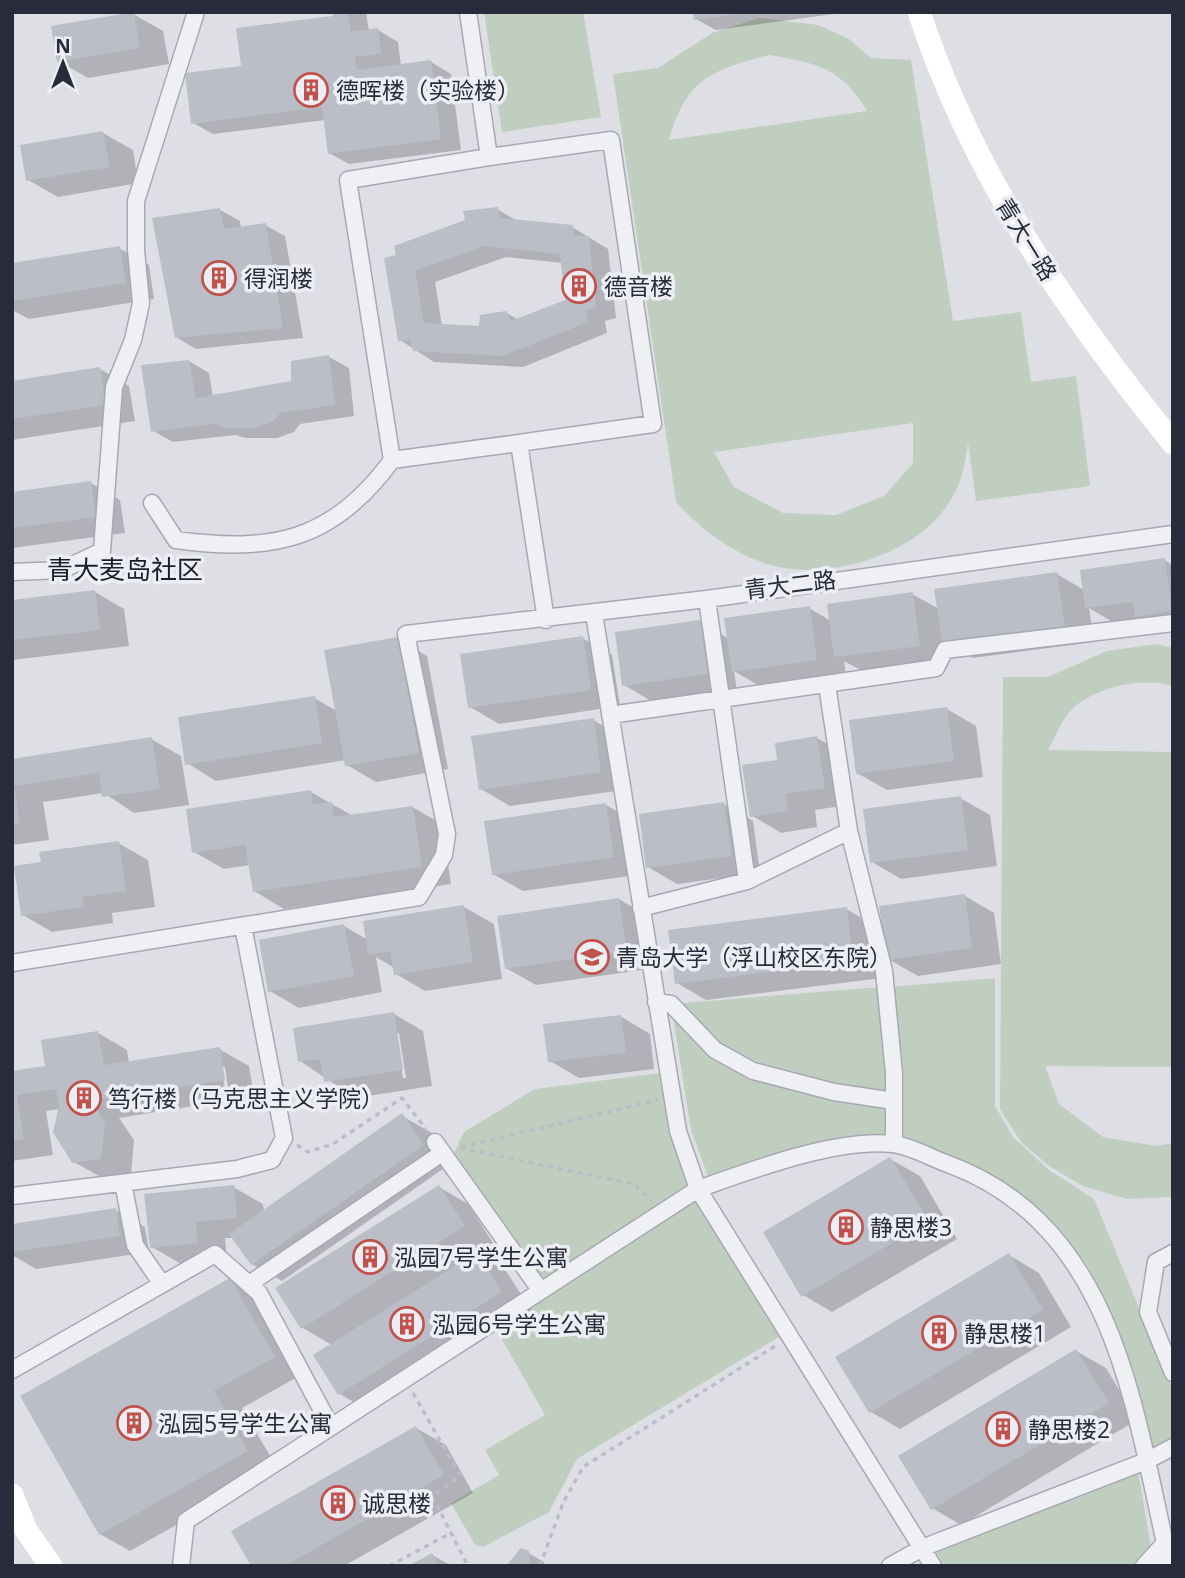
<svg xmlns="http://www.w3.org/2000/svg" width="1185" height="1578" font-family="'Open Sans','Noto Sans SC',sans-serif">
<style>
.green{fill:#c0cebf;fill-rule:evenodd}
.shadow{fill:#0003;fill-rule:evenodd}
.building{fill:#bbbdc7;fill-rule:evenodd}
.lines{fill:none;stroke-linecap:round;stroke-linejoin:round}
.street-casing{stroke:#a7a9b2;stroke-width:19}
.path{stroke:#bbbdc4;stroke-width:3.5;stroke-dasharray:5 5;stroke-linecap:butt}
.street{stroke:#eff0f4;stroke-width:16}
.secondary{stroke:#fff;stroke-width:23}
.labels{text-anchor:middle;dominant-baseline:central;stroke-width:7;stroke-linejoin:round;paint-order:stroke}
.poi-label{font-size:23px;fill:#282b3a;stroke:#eceef3;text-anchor:start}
.street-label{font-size:23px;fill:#282b3a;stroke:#eceef3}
.quarter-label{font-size:26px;fill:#1a1d2b;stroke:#eceef3}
</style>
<rect width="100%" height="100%" fill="#dddfe5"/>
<path class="green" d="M484,12h99l18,105 -99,15z
M759,18l59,7 31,14 22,19 40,2 42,261 68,-9 10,70 45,-6 14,110 -114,15 -8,-59c-3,24 -7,45 -22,65 -34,50 -123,75 -179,57 -38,-13 -64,-33 -91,-62l-63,-428 45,-6 54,-35zM769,55c47,8 72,12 98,56l-198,29c17,-61 43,-70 100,-85zM913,423v40l-29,33 -48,19 -53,-2 -49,-26 -20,-35z
M1156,644l17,4v38c-28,-9 -71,0 -95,18 -14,10 -22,31 -30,46l125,2v315l-128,-1 14,38 44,33 53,9 17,-3v54l-46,2 -44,-13 -34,-20 -28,-24 -21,-33 3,-432h45l59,-26z
M995,978v128l18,31 36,33 45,29 79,191v47l-23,13 -21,-86 -40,-96 -40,-49 -74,-53 -75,-27 -9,-152z
M880,987l7,86 -1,64c-62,2 -119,20 -178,39l-17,-46 -20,-126z
M661,1073l29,112 -147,97 -91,-125 12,-25 71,-43z
M697,1197l87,137 -207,125 -28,53 -66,35 -8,-2 -24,-42 48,-28 -14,-25 60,-35 -49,-86z
M1138,1471l13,76 -18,19h-189l-9,-16z"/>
<path class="shadow" d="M334,12h32l3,19 9,-1 20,12 3,24 30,-4 20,12 10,76 -112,14 -20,-11 -4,-33 -112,14 -20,-11 50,-56 91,-50z
M695,12h146v1l-125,17 -20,-11z
M133,14l30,17 6,33 -81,14 -30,-17z
M103,133l30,17 5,33 -80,14 -30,-17z
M497,209l20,12 55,6 36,22 8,69 -11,3 2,12 -84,34 -89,-5 -34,-22 -2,-84zM506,257l57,6 4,38 -48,19 -14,-8 -25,16 -38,-2 -7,-44z
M220,210l20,11 1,7 24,-3 20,11 18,102 -107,11 -20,-12z
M119,248l30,17 5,34 -125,20 -17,-9v-45z
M329,357l20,11 5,48 -54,8 -6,8 -17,6h-31l-11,-3 -62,7 -20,-11 36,-70 20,12 4,24 80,-14z
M100,369l29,17 6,35 -123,19v-57z
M91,483l29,17 5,33 -113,15v-54z
M1164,560l9,5v67l-7,1 -21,-13 -29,4 -27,-16 5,34 -121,16 -27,-15 3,19 -83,11 -22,-12 2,15 -83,12 -29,-17 3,20 -84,11 -29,-17 76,-63 29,17 80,-31 22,13 81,-27 27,15 118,-35 27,16z
M95,592l29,17 5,37 -117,14v-58z
M582,638l30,17 8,51 -121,18 -29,-17z
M398,639l29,17 21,113 -72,13 -29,-17 -1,-5 -130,21 -29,-18 127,-65 23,13z
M947,709l29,17 7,51 -96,13 -30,-17z
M593,720l30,17 7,52 -120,17 -29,-17z
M817,738l29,17 8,49 -39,6 2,17 -36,6 -30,-18 28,-54z
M151,739l30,17 8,49 -55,8 -30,-20 -61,9 6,38 -37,5v-85z
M311,792l42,24 59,-9 30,17 9,60 -167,25 -30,-18 -4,-26 -26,4 -30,-17z
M960,798l30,17 7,51 -96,13 -29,-17z
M724,804l29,17 7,52 -83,11 -29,-17z
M606,805l30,17 7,52 -120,17 -30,-17z
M118,843l30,17 7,47 -43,6 1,10 -61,9 -29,-17 20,-51z
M965,896l29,17 7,51 -83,12 -30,-17z
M619,899l30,18 7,51 -120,17 -30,-17z
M464,907l30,17 8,55 -77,12 -29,-17 -3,-7 -17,-10 6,35 -83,16 -29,-17 74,-65 24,14z
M846,909l30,17 6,52 -176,22 -29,-17z
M394,1014l29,17 9,55 -77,12 -55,-37zM396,1033h3l7,45h-3z
M620,1016l30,18 4,35 -75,9 -29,-17z
M98,1033l29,17 2,13 90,-14 30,17 5,30 -135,22 15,22 -3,35 -27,4 -30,-17 -14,-53 -14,2 7,44 -41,6v-88l35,-6zM221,1067h4l3,21 -3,1z
M402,1116l30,17 21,29 -171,119 -30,-17 -18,-26h-9l2,21 -46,5 -29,-17 81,-60 30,17 1,8z
M890,1159l30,17 37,63 -125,73 -29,-17z
M439,1187l29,17 25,39 -16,11 29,17 25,39 -162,101 -29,-17 -8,-49 -29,-17 -25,-39z
M116,1210l29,17 4,25 -113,17 -24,-14v-29z
M1009,1255l30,18 32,54 -171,102 -29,-17 -33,-55z
M230,1280l30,17 43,77 -61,34 35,60 -147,83 -30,-17z
M1076,1351l30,17 31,52 -176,105 -29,-17z
M416,1428l30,17 27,48 -129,73h-91z
M528,1553l16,9v4h-36z
M432,1555l20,11h-41z"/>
<path class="building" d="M134,12l6,36 -83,14 -6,-36z
M332,12h16l3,20 27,-4 3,26 -26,3 2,13 74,-10 10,79 -113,15 -6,-47 -131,17 -6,-51 56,-7 -5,-38 97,-12z
M693,12h44v2l-43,6z
M103,131l7,36 -84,14 -6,-36z
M498,207l2,11 73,7 1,11h15l7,71 -10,3 2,12 -86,34 -89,-5 -3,-11 -12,1 -14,-83 12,-3 -2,-9 71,-26 -2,-9zM485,246l75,8 5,46 -54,21 -5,-10 -26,4 -1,11 -55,-3 -9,-52z
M220,208l4,21 42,-6 17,105 -108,10 -23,-120z
M120,246l6,37 -114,18v-38z
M329,355l6,50 -55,8 -6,8 -18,7h-32l-10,-4 -63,8 -10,-67 48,-5 7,38 95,-17v-20z
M100,367l6,38 -94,14v-38z
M91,481l5,36 -84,11v-36z
M1165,558l7,53 -37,6 -2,-15 -48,6 -5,-38z
M1057,572l8,54 -123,16 -8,-53z
M95,590l5,40 -88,10v-40z
M913,592l7,54 -86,11 -7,-53z
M810,606l7,54 -85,12 -8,-54z
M700,620l8,54 -86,12 -7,-54z
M583,636l8,54 -123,18 -8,-54z
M398,637l21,116 -74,13 -21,-116z
M315,696l7,47 -137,22 -7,-48z
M947,707l7,54 -98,13 -7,-54z
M594,718l7,54 -122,18 -8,-54z
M817,736l8,52 -39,6 2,17 -38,6 -8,-52 35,-5 -2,-17z
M152,737l8,52 -58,8 -3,-24 -85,13 6,37 -8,1v-65z
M311,790l2,14 19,-2 2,15 79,-11 9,61 -169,25 -8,-47 -53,8 -6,-44z
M961,796l7,54 -98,13 -7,-54z
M724,802l8,54 -86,12 -7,-54z
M606,803l8,54 -122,18 -8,-54z
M119,841l7,50 -43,6 1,10 -63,9 -7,-50 27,-4 -2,-10z
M965,894l7,54 -85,12 -8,-54z
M619,898l8,53 -122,18 -8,-53z
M464,905l9,57 -79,13 -4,-24 -22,4 -5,-34z
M847,907l6,54 -178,23 -7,-54z
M344,924l10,52 -86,16 -9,-52z
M394,1012l9,58 -79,12 -4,-23 -22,3 -5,-34z
M621,1015l5,38 -78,9 -5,-38z
M98,1031l6,34 116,-18 5,33 -134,21 14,21 -4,37 -29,4 -19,-31 6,-26 -3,-17 -39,6 7,44 -12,2v-70l33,-5 -4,-26z
M402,1113l22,32 -173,120 -22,-31z
M890,1157l39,64 -128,76 -38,-65z
M234,1185l3,33 -41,4 2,21 -48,5 -6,-54z
M439,1185l26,41 -164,103 -26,-41z
M116,1208l4,28 -108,16v-28z
M477,1252l25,40 -164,103 -25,-40z
M1009,1253l34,57 -174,103 -34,-56z
M230,1278l45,79 -61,34 34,60 -149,84 -79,-139z
M1076,1349l33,54 -178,107 -33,-54z
M416,1426l28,49 -159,91h-34l-20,-35z
M521,1548l8,3 1,15h-24z
M432,1553l7,13h-31z"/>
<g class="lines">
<g class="street-casing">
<path id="street" d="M468,12l21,145 122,-17 42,284 -134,19 27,177
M489,157l-141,23 44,280 127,-17
M152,503l24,37c96,13 157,1 216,-80
M12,572l50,-2 40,-19 12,-164 19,-47 8,-37 -5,-53v-49l60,-189
M707,599l40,282
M594,614l84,517 20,58 235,377
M827,685l22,146
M610,715l326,-47 9,-18 228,-27
M641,908l106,-27 102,-50 35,140 10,102v71
M12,963l407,-66 25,-42 3,-21 -41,-200 301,-35 466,-65
M656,1002l15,2 44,46 38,21 81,21 60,9
M435,1142l106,149
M123,1183l12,62 27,39
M12,1196l225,-27 35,-9 12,-22 -41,-212
M1173,1253l-17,9 -8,50 25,61
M249,1284l193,-131
M12,1370l203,-116 44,39 72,134
M181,1566l5,-45 512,-332c54,-19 138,-51 195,-45 18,2 38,14 55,20 162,60 184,232 217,379l1,23
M890,1566l32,-18 224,-87 27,-14
M1144,1566l21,-23"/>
</g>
<path class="path" d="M297,1145l11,7 25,-8 69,-46 24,31
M461,1147l197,-47
M460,1148l174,36 18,17
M413,1393l47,83 -28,20 36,70
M389,1566l62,-33
M540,1566l23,-63 20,-36 194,-122"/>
<use href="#street" class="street"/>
<path class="secondary" d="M919,12c53,161 148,301 254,431
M12,1495l14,35 25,36"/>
</g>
<defs>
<g id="building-ring" transform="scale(1.75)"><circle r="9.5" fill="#eceef3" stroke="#c0514c" stroke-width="1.5"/><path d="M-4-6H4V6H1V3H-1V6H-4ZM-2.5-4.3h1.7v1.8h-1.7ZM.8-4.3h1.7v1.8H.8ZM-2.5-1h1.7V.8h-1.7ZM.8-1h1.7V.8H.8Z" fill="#c0514c"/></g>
<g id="university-ring" transform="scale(1.75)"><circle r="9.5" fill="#eceef3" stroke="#c0514c" stroke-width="1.5"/><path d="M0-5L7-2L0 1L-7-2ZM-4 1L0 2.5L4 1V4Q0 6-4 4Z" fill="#c0514c"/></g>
</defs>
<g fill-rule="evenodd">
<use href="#building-ring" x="311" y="90"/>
<use href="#building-ring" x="219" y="278"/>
<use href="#building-ring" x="579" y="286"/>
<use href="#university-ring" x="592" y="957"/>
<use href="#building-ring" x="84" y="1098"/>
<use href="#building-ring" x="846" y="1227"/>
<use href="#building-ring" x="370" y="1257"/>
<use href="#building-ring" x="407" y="1324"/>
<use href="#building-ring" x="939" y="1333"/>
<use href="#building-ring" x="134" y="1423"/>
<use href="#building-ring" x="1003" y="1429"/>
<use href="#building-ring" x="338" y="1503"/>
</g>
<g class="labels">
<g class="poi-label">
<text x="336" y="90">德晖楼（实验楼）</text>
<text x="244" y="278">得润楼</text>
<text x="604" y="286">德音楼</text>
<text x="616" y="957">青岛大学（浮山校区东院）</text>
<text x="108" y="1098">笃行楼（马克思主义学院）</text>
<text x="870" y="1227">静思楼3</text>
<text x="394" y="1257">泓园7号学生公寓</text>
<text x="432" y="1324">泓园6号学生公寓</text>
<text x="964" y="1333">静思楼1</text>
<text x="158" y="1423">泓园5号学生公寓</text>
<text x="1028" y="1429">静思楼2</text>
<text x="362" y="1503">诚思楼</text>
</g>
<g class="street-label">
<text transform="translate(1027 239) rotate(58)">青大一路</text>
<text transform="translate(790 584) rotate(-7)">青大二路</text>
</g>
<g class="quarter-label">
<text x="125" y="569">青大麦岛社区</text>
</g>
</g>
<rect width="1185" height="1578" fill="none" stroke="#282b3a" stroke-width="28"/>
<g transform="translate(63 63)" stroke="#eceef3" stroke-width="5" paint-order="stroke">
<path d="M0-5L12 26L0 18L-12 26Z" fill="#282b3a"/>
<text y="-10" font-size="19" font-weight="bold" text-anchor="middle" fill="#282b3a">N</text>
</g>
</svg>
